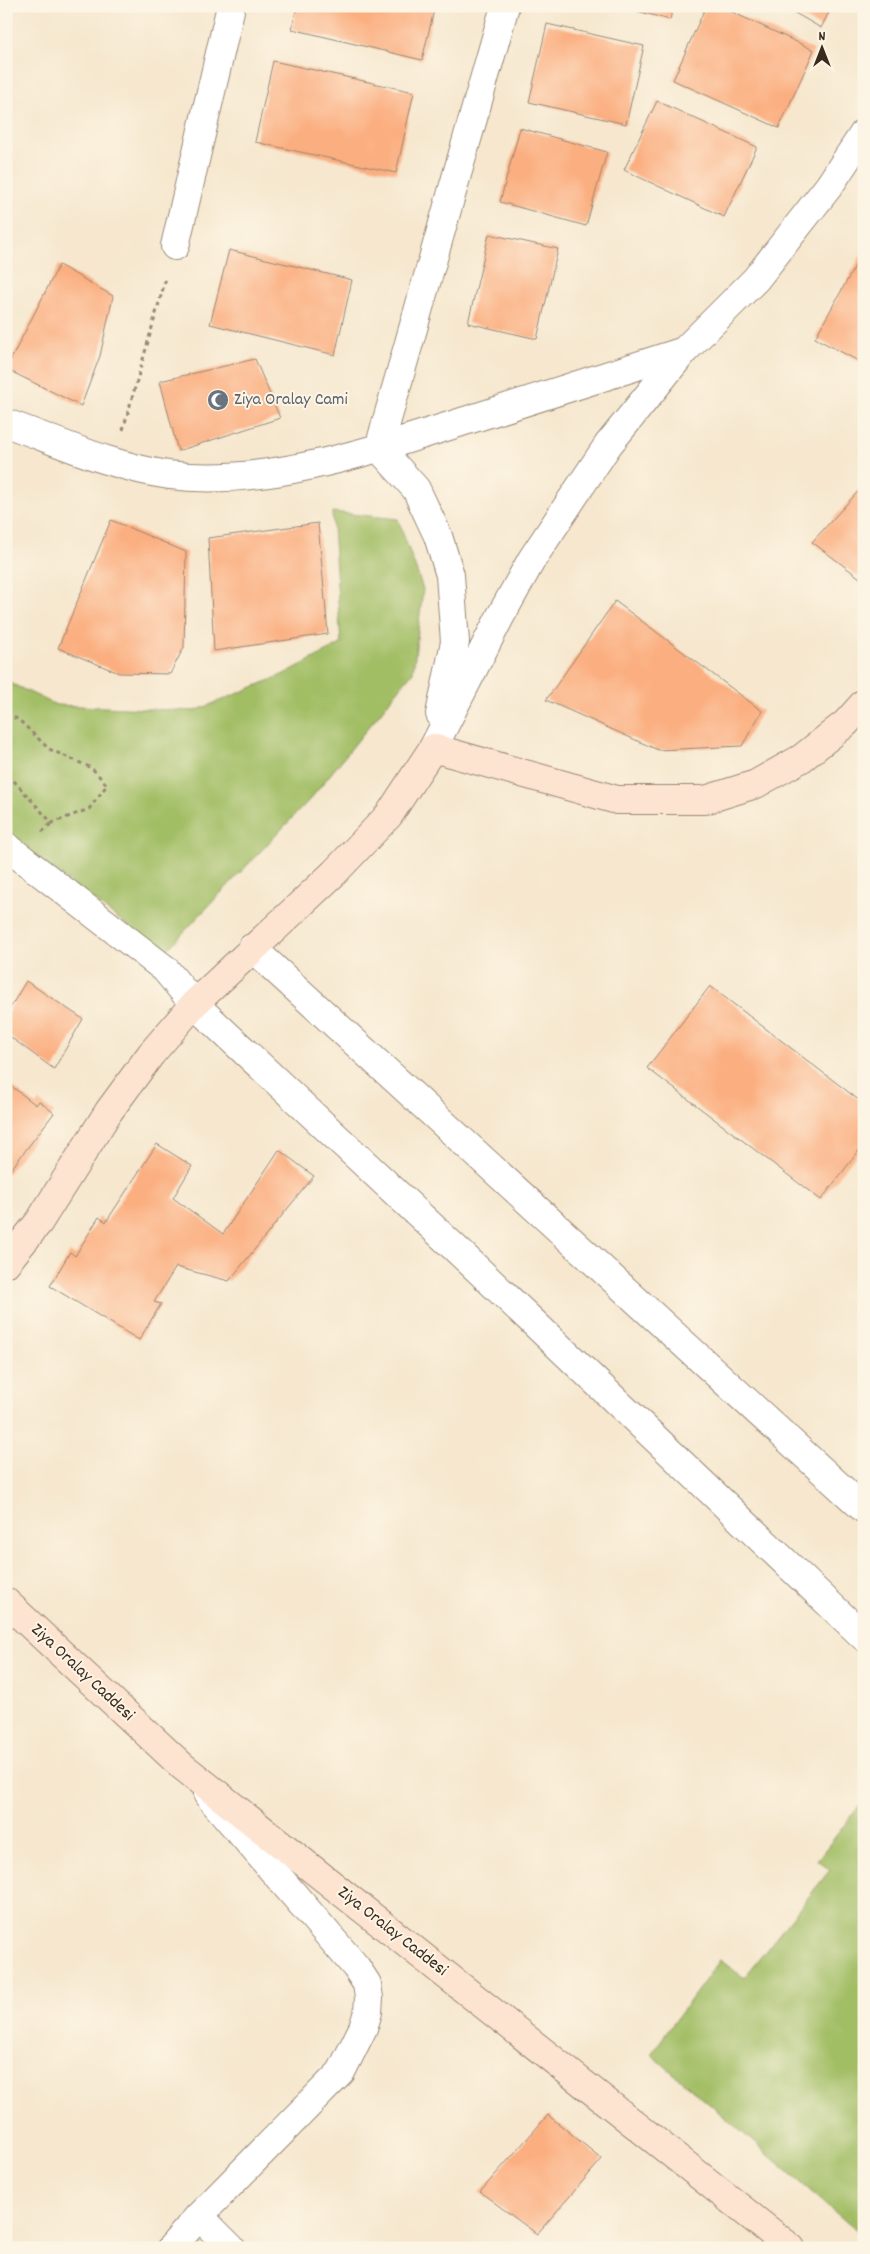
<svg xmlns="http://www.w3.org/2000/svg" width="870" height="2254" font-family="Dekko,sans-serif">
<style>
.green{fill:#a2be65;stroke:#6e7442}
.building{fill:#fbae7f}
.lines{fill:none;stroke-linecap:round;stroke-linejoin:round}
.pedestrian-casing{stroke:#988876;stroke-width:30}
.minor-casing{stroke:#988876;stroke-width:30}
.secondary-casing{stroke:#988876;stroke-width:30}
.path{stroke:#988876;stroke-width:3;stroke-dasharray:4 4;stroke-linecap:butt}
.pedestrian{stroke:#fff;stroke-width:28}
.minor{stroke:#fff;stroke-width:28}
.secondary{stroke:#fde4d1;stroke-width:28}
.labels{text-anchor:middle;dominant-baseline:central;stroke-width:4;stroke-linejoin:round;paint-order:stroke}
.worship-label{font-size:18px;fill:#5b616d;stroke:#fcf5e5;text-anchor:start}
.street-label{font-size:18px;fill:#3b2a1e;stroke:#fcf5e5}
</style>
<rect width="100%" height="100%" fill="#fcf5e5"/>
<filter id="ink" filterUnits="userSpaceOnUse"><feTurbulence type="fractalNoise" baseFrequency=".02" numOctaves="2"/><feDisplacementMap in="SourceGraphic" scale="10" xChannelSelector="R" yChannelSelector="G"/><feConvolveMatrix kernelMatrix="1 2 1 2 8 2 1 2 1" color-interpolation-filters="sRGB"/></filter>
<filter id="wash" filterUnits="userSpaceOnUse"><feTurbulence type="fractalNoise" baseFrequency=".0096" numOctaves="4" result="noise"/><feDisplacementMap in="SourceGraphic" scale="20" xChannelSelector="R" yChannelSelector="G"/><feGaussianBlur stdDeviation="1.12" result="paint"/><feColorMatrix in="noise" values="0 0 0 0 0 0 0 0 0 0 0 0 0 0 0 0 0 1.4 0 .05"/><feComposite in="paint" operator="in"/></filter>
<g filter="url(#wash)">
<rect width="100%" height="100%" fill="#f6e7ce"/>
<path class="green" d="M332,512l66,7 25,70 -10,83 -101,125 -148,156 -158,-118v-154l50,24 139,6 85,-35 61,-32z
M864,1800v437l-213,-183 69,-94 24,18 86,-108 -13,-10z"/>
<g id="blocks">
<path class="building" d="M297,6h138l-13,54 -130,-31z
M619,6h54l-3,14z
M706,6h13l95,44 -35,78 -106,-48z
M783,6h49l-11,22z
M547,24l97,22 -18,78 -97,-22z
M273,61l141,31 -18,81 -141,-31z
M657,101l100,46 -33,70 -100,-47z
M520,128l87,24 -21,74 -86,-24z
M489,234l69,15 -21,90 -69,-16z
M229,250l123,30 -17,75 -125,-31z
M864,250v114l-49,-26z
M59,265l54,31 -13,60 -19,50 -75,-37z
M255,359l25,59 -102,33 -18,-70z
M864,485v96l-52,-39z
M111,520l75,32 -2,95 -14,27 -51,-1 -61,-25z
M318,523l10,111 -114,17 -6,-113z
M615,601l147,110 -20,35 -84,4 -112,-50z
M26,981l57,38 -29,50 -48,-35v-19z
M710,986l154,118v40l-43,56 -174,-132z
M6,1082l30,23 3,-4 15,12 -48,63z
M157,1144l35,22 -19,32 50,36 56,-84 35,26 -85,105 -53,-14 -22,35 7,2 -22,36 -89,-54 20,-34 5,4 24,-39 7,5z
M548,2115l54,44 -65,75 -57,-42z"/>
</g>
</g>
<g filter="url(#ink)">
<use href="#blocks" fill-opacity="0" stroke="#988876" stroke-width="1"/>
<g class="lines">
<g class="pedestrian-casing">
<path id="pedestrian" d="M6,846l159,123 29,35 278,260 392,373"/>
</g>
<g class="minor-casing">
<path id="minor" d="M175,246l56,-240
M6,423c53,19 107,44 163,52 97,13 207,-26 299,-55 72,-23 144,-46 216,-69
M379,448l126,-442
M379,448l37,41 22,47 12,39 5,67 -15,72
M433,748l67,-131 32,-58 76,-114 76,-94 72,-72 73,-93 35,-53
M252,948l612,561
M199,2216l32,32
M171,2248l28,-32 142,-144 22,-44 5,-16 1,-14 -2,-14 -11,-17 -148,-172"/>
</g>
<g class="secondary-casing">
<path id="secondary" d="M6,1263l33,-41 70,-111 42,-57 43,-50 140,-131 55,-58 44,-67 184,52h88l51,-16 46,-26 44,-35 18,-20
M6,1602l176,164 609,482"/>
</g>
<path class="path" d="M123,430l43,-152
M6,715l12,4 31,30 43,19 15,17 -18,24 -37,14 -39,-43 -7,-4
M42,832l10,-9"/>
<use href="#pedestrian" class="pedestrian"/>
<use href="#minor" class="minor"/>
<use href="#secondary" class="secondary"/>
</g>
</g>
<defs>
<g id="mosque-disc" transform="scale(1.125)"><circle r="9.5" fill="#6b7280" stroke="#fcf5e5"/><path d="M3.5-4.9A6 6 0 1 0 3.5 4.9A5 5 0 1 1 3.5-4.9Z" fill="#fff"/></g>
</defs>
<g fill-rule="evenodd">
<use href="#mosque-disc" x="218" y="400"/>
</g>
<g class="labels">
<g class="worship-label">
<text x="234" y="400">Ziya Oralay Cami</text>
</g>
<g class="street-label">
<text transform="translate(82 1673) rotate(43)">Ziya Oralay Caddesi</text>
<text transform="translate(392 1932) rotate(38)">Ziya Oralay Caddesi</text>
</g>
</g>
<rect width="870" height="2254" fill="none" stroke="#fcf5e5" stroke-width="25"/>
<g transform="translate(822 48)" stroke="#fcf5e5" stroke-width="4" paint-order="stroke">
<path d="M0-4L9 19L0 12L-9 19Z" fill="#3b2a1e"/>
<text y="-8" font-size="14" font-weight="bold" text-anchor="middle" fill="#3b2a1e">N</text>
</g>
</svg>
